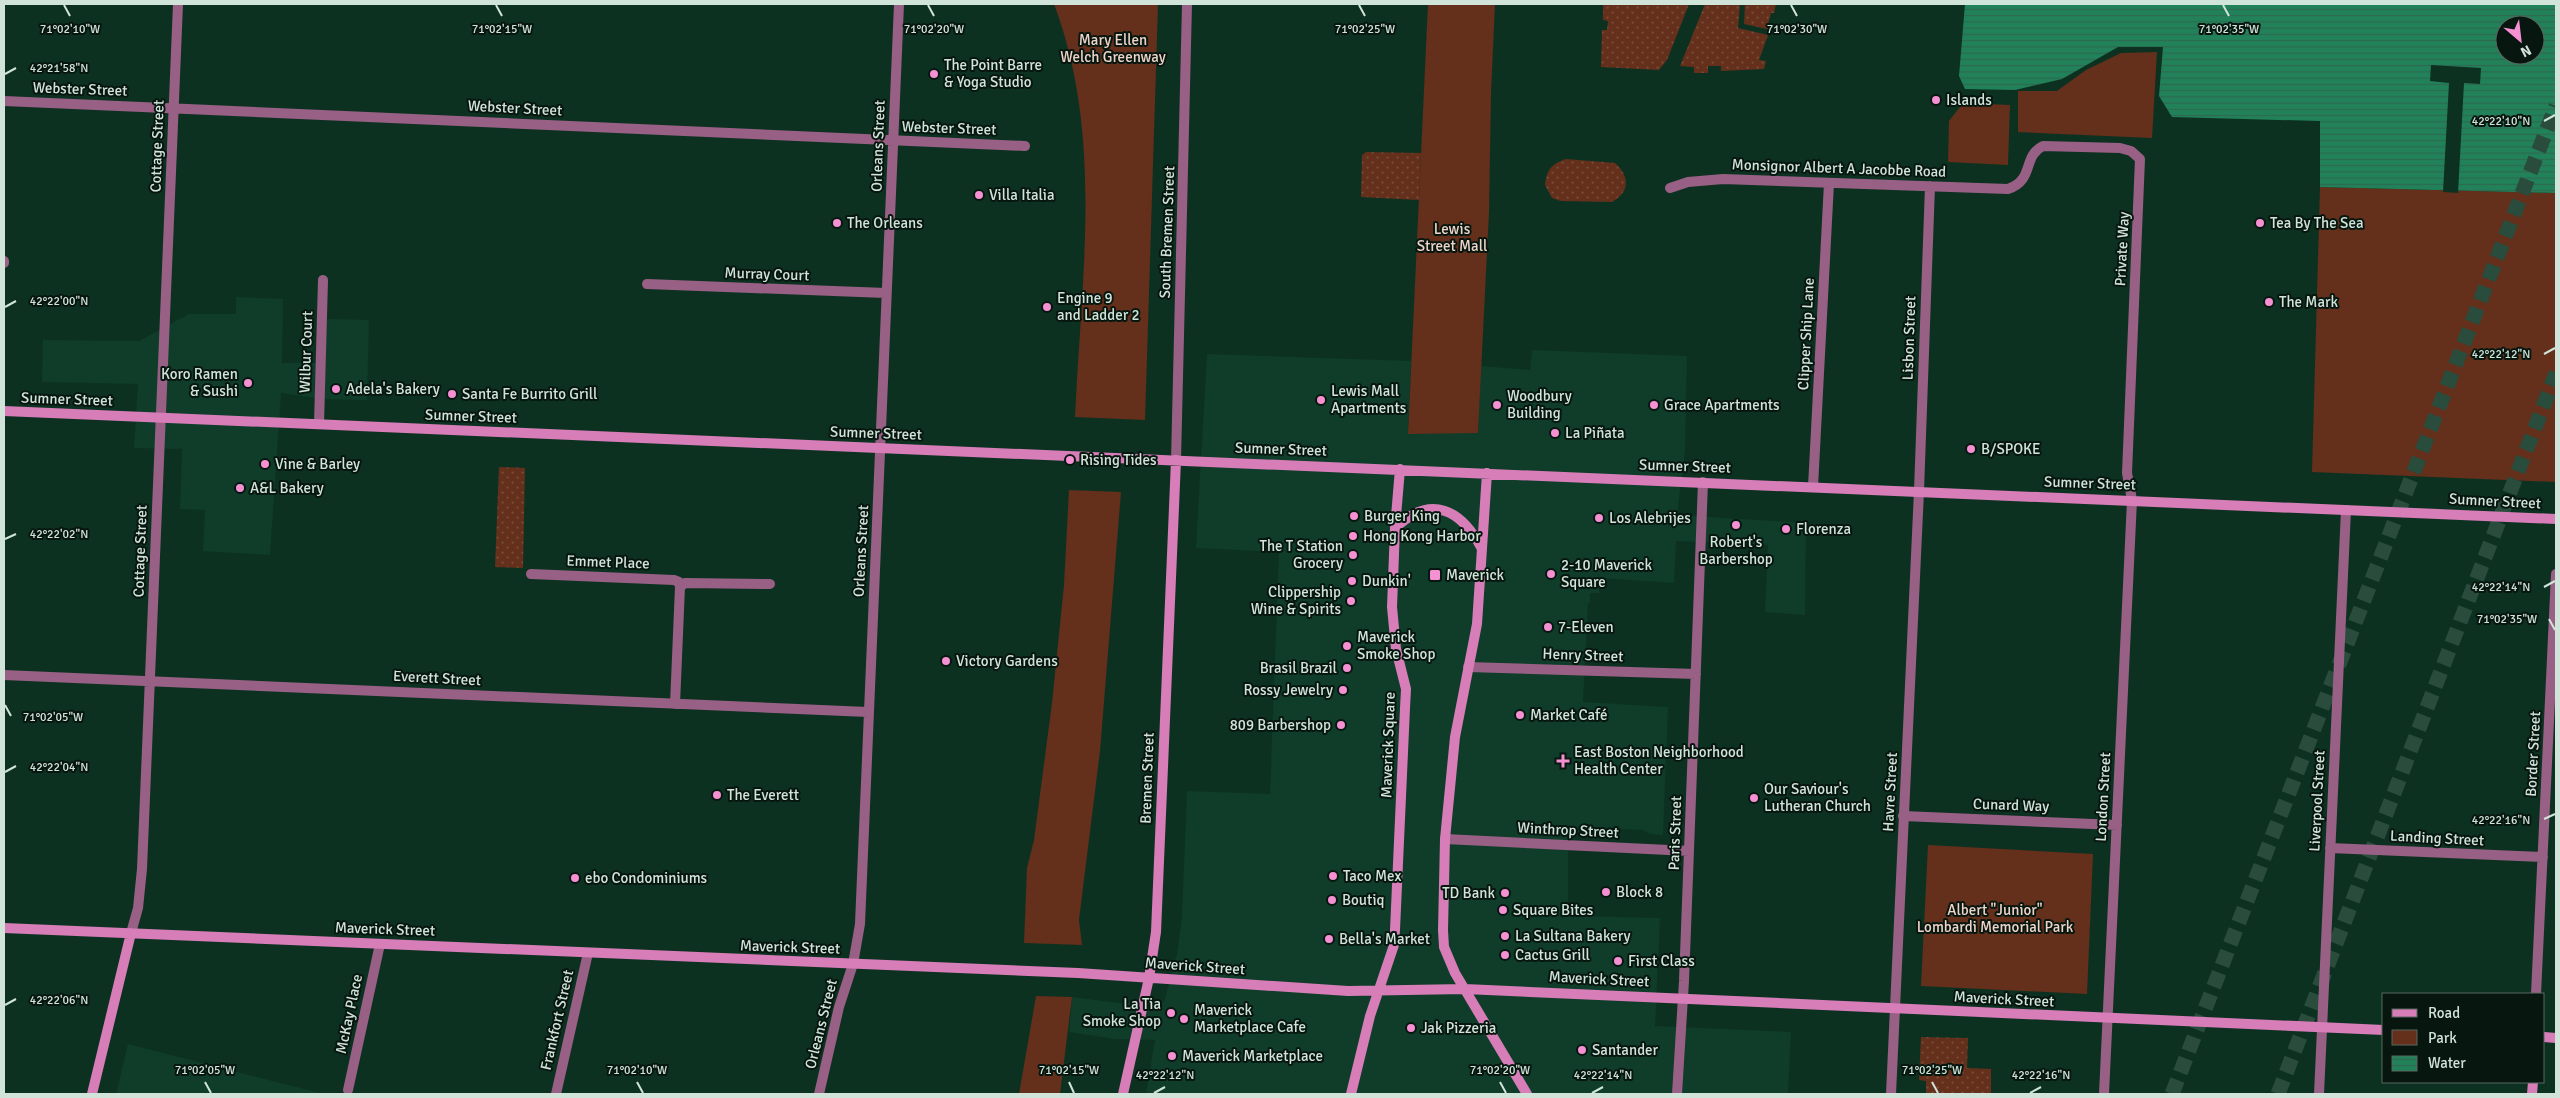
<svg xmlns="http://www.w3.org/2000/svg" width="2560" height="1098" font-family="Signika,sans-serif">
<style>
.built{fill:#0f3d29}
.grass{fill:url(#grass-dots)}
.park{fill:#642f1b}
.water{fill:url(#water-rules);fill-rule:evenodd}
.pier{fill:#0d3121}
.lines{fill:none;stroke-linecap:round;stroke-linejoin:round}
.highway-tunnel{stroke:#2a4c3d;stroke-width:15;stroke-dasharray:15 8;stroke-linecap:butt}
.street{stroke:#986084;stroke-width:10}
.secondary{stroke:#d77db8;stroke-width:10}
.ticks{fill:none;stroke:#d1e4d9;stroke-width:2}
.poi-dot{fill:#f591d2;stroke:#07160f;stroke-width:2}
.labels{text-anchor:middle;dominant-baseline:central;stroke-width:4;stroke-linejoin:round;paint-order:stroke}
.park-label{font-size:15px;fill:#efd4ca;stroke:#07160f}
.poi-label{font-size:15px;fill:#d1e4d9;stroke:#07160f;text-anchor:start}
.street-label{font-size:15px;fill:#d1e4d9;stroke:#07160f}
.ticks-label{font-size:12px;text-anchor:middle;fill:#d1e4d9;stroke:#07160f;stroke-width:4;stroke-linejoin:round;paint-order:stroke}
</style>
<defs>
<pattern id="grass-dots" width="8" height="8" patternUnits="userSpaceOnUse" patternTransform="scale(1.25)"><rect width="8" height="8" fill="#642f1b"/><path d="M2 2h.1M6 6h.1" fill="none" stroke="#794d3c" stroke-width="1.8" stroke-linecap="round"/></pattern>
<pattern id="water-rules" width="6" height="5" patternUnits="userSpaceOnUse" patternTransform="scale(1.25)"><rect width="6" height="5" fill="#21825a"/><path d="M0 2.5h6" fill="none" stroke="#2d6950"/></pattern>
</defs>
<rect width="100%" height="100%" fill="#0d3121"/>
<path class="built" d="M236,297l47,2 -1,64h43l2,-44 42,1 -2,80 -43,-1 -43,-6 -11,162 -67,-4 2,-41 -25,-1 2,-60 -48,-1 4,-64 -96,-2 1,-42 96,1 50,-27h47z
M1532,350l155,6 -2,94 -8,65 129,8 -1,92 -40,-3 3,-67 -92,-4 -2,42 -74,-5 -1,15h-9v10h-2l-5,99 85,5 -5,128 -13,-1 -7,-4 -75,-3v89l92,2 -5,108 136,6 -3,62h-642l9,-54 -40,-1 -46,-7 3,-35 47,6 45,-1 13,-48 5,-37 5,-126 83,3 9,-242 -83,-4 11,-194 204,7 -3,72h70l3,-67 49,4z
M128,1044l196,50h54h-262z"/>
<path class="grass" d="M1603,4h86l-22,56 -8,10 -58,-3 1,-37h5l1,-9 -5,-1z
M1705,4h35l-2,24 30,7 -9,25 7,1 -2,8 -43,2v-5h-13v7h-14v-6l-14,-1z
M1745,4h31l-2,9h-3l-3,11 4,2 -1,4 -27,-6z
M1366,152l55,1 -2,47 -58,-3 1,-42z
M1566,159l49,4c15,13 15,29 -3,39l-51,-1 -9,-3 -7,-13c2,-15 6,-21 21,-26z
M499,467l26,1 -2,100 -28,-1z
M1921,1037l47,1 -1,30 24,1v25h-65v-13l-7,-1z"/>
<path class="park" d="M1054,4h104l-13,416 -70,-3c6,-138 29,-280 -21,-413z
M1428,4h67l-4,89 -2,119 -11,221 -70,1z
M2157,52l-5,86 -134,-6v-41h39l29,-21 35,-17z
M1963,103l47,2 -2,60 -60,-3 1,-41z
M2320,187l236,6v289l-244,-10z
M1069,490l52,2 -21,259 -21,169 3,25 -58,-2 3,-75 7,-28 18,-137 12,-118z
M1928,845l165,9 -6,140 -166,-8z
M1036,996l36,1 -12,97h-41z"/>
<path class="water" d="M1965,4h591v189l-236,-6v-66l-148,-4 -13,-21 4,-49h-45l-56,32 -47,11 -50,-1 -6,-13zM2505,25h30v30h-30z"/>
<path class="pier" d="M2431,65l50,3 -1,16 -16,-1 -6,110 -15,-1 6,-109 -19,-2z"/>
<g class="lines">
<path class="highway-tunnel" d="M2172,1094l384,-988
M2278,1094l278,-721"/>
<path class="street" d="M4,101l1021,45
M1670,188l18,-6 35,-3 285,10c27,-9 14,-33 35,-43l77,2 11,3 9,8 -13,314 5,27 -28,594
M4,263v-2
M647,284l239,9
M319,424l4,-144
M1176,460l11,-456
M1813,487l16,-304
M531,574l143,6 5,2 1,5 -5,117
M680,587l5,-4 85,1
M1468,667l228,7
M4,675l864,37
M1903,816l214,9
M1445,839l244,12
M2330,848l213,9
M131,933l7,-25 4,-39 36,-865
M2536,994l20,-420
M348,1090l32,-146
M556,1094l32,-141
M819,1094l20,-87 14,-43 7,-40 39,-920
M1677,1094l7,-113 19,-499
M1891,1094l28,-603 11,-305
M2319,1094l27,-584"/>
<path class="secondary" d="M4,411l2552,108
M1487,473l-10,151 -22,113 -10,102 -2,91 1,17 11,26 72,121
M1395,528c36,-34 66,-19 87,21
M4,928l1074,45 270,18 117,-2 919,41
M2544,1037l12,1
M92,1094l39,-161
M1123,1094l26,-116 7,-46 20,-472
M1351,1094l19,-78 24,-71 1,-15 10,-222 1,-19 -10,-40 -4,-42 3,-79 5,-59
M2532,1094l1,-12"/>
</g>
<path class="ticks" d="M64,5l6,11M496,5l6,11M928,5l6,11M1359,5l6,11M1791,5l6,11M2223,5l6,11M5,74l11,-6M2544,121l11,-6M5,307l11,-6M2544,354l11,-6M5,539l11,-5M2544,587l11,-6M2549,619l6,11M5,705l6,11M5,772l11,-6M2544,819l11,-5M5,1005l11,-6M205,1082l6,11M637,1082l6,11M1069,1082l5,11M1500,1082l6,11M1932,1082l6,11M1154,1093l11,-6M1592,1093l11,-6M2030,1093l11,-6"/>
<g class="poi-dot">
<circle cx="934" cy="74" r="5"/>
<circle cx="1936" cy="100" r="5"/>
<circle cx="979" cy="195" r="5"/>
<circle cx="837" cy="223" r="5"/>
<circle cx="2260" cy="223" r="5"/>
<circle cx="2269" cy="302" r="5"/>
<circle cx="1047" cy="307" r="5"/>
<circle cx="248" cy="383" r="5"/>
<circle cx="336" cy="389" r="5"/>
<circle cx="452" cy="394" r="5"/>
<circle cx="1321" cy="400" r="5"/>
<circle cx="1497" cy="405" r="5"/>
<circle cx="1654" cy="405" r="5"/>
<circle cx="1555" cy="433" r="5"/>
<circle cx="1971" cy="449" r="5"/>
<circle cx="1070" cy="460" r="5"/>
<circle cx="265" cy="464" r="5"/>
<circle cx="240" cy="488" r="5"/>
<circle cx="1354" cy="516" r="5"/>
<circle cx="1599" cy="518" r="5"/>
<circle cx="1736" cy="525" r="5"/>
<circle cx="1786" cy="529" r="5"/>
<circle cx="1353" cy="536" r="5"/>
<circle cx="1353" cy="555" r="5"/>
<circle cx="1551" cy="574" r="5"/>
<rect x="1429" y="569" width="12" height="12" rx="2.5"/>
<circle cx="1352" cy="581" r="5"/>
<circle cx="1351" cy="601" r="5"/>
<circle cx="1548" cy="627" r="5"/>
<circle cx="1347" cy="646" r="5"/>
<circle cx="946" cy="661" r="5"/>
<circle cx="1347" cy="668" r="5"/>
<circle cx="1343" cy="690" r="5"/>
<circle cx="1520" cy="715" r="5"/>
<circle cx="1341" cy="725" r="5"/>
<path d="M1560.5 753.5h5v5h5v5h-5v5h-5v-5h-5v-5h5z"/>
<circle cx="717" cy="795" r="5"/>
<circle cx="1754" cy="798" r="5"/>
<circle cx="1333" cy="876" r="5"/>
<circle cx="575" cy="878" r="5"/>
<circle cx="1606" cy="892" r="5"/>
<circle cx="1505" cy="893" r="5"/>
<circle cx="1332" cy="900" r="5"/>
<circle cx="1503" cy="910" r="5"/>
<circle cx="1505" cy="936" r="5"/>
<circle cx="1329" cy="939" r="5"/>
<circle cx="1505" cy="955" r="5"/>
<circle cx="1618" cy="961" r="5"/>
<circle cx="1171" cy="1013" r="5"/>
<circle cx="1184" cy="1019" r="5"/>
<circle cx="1411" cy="1028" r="5"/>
<circle cx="1582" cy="1050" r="5"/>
<circle cx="1172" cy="1056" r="5"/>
</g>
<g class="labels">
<g class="park-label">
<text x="1113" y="40">Mary Ellen<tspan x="1113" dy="17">Welch Greenway</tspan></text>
<text x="1452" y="229">Lewis<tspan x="1452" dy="17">Street Mall</tspan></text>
<text x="1995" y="910">Albert "Junior"<tspan x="1995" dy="17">Lombardi Memorial Park</tspan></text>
</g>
<g class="poi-label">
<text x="944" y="65">The Point Barre<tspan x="944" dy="17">&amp; Yoga Studio</tspan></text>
<text x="1946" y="100">Islands</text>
<text x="989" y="195">Villa Italia</text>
<text x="847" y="223">The Orleans</text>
<text x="2270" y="223">Tea By The Sea</text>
<text x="1057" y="298">Engine 9<tspan x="1057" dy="17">and Ladder 2</tspan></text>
<text x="2279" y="302">The Mark</text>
<text x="238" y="374" text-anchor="end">Koro Ramen<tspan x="238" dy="17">&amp; Sushi</tspan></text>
<text x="346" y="389">Adela's Bakery</text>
<text x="1331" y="391">Lewis Mall<tspan x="1331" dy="17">Apartments</tspan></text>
<text x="462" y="394">Santa Fe Burrito Grill</text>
<text x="1507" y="396">Woodbury<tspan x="1507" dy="17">Building</tspan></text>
<text x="1664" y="405">Grace Apartments</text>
<text x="1565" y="433">La Piñata</text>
<text x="1981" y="449">B/SPOKE</text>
<text x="1080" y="460">Rising Tides</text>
<text x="275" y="464">Vine &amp; Barley</text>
<text x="250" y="488">A&amp;L Bakery</text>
<text x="1364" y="516">Burger King</text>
<text x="1609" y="518">Los Alebrijes</text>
<text x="1796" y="529">Florenza</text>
<text x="1363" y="536">Hong Kong Harbor</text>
<text x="1736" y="542" text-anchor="middle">Robert's<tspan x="1736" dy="17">Barbershop</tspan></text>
<text x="1343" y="546" text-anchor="end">The T Station<tspan x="1343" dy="17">Grocery</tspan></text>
<text x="1561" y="565">2-10 Maverick<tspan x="1561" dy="17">Square</tspan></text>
<text x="1446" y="575">Maverick</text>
<text x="1362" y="581">Dunkin'</text>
<text x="1341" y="592" text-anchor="end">Clippership<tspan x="1341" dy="17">Wine &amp; Spirits</tspan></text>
<text x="1558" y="627">7-Eleven</text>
<text x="1357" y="637">Maverick<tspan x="1357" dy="17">Smoke Shop</tspan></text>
<text x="956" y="661">Victory Gardens</text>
<text x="1337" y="668" text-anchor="end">Brasil Brazil</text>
<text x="1333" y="690" text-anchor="end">Rossy Jewelry</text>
<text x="1530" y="715">Market Café</text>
<text x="1331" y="725" text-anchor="end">809 Barbershop</text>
<text x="1574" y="752">East Boston Neighborhood<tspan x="1574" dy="17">Health Center</tspan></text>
<text x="1764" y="789">Our Saviour's<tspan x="1764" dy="17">Lutheran Church</tspan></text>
<text x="727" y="795">The Everett</text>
<text x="1343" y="876">Taco Mex</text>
<text x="585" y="878">ebo Condominiums</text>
<text x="1616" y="892">Block 8</text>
<text x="1495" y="893" text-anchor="end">TD Bank</text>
<text x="1342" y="900">Boutiq</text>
<text x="1513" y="910">Square Bites</text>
<text x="1515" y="936">La Sultana Bakery</text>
<text x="1339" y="939">Bella's Market</text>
<text x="1515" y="955">Cactus Grill</text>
<text x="1628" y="961">First Class</text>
<text x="1161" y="1004" text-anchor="end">La Tia<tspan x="1161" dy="17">Smoke Shop</tspan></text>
<text x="1194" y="1010">Maverick<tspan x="1194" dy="17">Marketplace Cafe</tspan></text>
<text x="1421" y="1028">Jak Pizzeria</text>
<text x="1592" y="1050">Santander</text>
<text x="1182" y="1056">Maverick Marketplace</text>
</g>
<g class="street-label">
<text transform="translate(80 89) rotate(2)">Webster Street</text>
<text transform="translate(515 108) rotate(3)">Webster Street</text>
<text transform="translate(949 128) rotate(2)">Webster Street</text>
<text transform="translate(157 146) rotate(-88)">Cottage Street</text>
<text transform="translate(878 146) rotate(-88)">Orleans Street</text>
<text transform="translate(1839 168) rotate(2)">Monsignor Albert A Jacobbe Road</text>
<text transform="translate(1167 232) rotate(-88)">South Bremen Street</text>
<text transform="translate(2122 249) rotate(-87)">Private Way</text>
<text transform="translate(767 274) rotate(2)">Murray Court</text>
<text transform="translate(1806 334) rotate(-87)">Clipper Ship Lane</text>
<text transform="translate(1909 338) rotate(-88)">Lisbon Street</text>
<text transform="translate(306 352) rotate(-88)">Wilbur Court</text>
<text transform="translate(67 399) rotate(2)">Sumner Street</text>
<text transform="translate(471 416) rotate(2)">Sumner Street</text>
<text transform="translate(876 433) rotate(2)">Sumner Street</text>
<text transform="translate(1281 449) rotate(2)">Sumner Street</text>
<text transform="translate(1685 466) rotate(2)">Sumner Street</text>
<text transform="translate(2090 483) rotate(2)">Sumner Street</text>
<text transform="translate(2495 501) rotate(3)">Sumner Street</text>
<text transform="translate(140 551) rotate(-88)">Cottage Street</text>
<text transform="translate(861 551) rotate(-87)">Orleans Street</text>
<text transform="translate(608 562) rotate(2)">Emmet Place</text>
<text transform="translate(1583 655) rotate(2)">Henry Street</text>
<text transform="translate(437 678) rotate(3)">Everett Street</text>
<text transform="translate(1388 745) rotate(-88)">Maverick Square</text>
<text transform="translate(2533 754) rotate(-87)">Border Street</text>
<text transform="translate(1147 778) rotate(-88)">Bremen Street</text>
<text transform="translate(1890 792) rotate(-87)">Havre Street</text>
<text transform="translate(2103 797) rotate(-87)">London Street</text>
<text transform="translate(2317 801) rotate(-87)">Liverpool Street</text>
<text transform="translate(2011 805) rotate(2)">Cunard Way</text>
<text transform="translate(1568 830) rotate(3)">Winthrop Street</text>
<text transform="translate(1675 833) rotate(-88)">Paris Street</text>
<text transform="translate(2437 838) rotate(3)">Landing Street</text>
<text transform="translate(385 929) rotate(2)">Maverick Street</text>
<text transform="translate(790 947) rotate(2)">Maverick Street</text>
<text transform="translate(1195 966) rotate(4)">Maverick Street</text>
<text transform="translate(1599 979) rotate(3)">Maverick Street</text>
<text transform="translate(2004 999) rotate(3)">Maverick Street</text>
<text transform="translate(349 1014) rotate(-78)">McKay Place</text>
<text transform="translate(557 1020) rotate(-77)">Frankfort Street</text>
<text transform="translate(821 1024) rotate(-76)">Orleans Street</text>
</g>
</g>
<g class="ticks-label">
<text x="70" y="33">71°02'10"W</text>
<text x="502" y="33">71°02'15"W</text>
<text x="934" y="33">71°02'20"W</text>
<text x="1365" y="33">71°02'25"W</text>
<text x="1797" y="33">71°02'30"W</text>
<text x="2229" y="33">71°02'35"W</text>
<text x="59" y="72">42°21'58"N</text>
<text x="2501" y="125">42°22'10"N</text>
<text x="59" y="305">42°22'00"N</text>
<text x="2501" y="358">42°22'12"N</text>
<text x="59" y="538">42°22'02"N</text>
<text x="2501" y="591">42°22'14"N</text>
<text x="2507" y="623">71°02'35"W</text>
<text x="53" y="721">71°02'05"W</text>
<text x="59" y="771">42°22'04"N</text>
<text x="2501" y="824">42°22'16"N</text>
<text x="59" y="1004">42°22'06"N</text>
<text x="205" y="1074">71°02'05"W</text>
<text x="637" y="1074">71°02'10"W</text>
<text x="1069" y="1074">71°02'15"W</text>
<text x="1500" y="1074">71°02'20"W</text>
<text x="1932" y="1074">71°02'25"W</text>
<text x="1165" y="1079">42°22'12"N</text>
<text x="1603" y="1079">42°22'14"N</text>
<text x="2041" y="1079">42°22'16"N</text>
</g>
<rect width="2560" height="1098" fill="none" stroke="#d1e4d9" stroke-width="10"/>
<rect x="2382" y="993" width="162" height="90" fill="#07160f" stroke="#586860"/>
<rect x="2392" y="1009" width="25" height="8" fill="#d77db8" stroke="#586860"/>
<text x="2428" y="1018" font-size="15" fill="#d1e4d9">Road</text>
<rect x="2392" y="1030" width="25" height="15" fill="#642f1b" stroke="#586860"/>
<text x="2428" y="1043" font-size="15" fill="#d1e4d9">Park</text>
<rect x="2392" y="1056" width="25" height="15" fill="url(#water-rules)" stroke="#586860"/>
<text x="2428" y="1068" font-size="15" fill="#d1e4d9">Water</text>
<g transform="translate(2520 40) rotate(152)"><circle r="24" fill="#07160f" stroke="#586860"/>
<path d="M0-4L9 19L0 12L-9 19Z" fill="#f591d2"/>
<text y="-8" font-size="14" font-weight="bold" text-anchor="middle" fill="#d1e4d9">N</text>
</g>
</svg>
